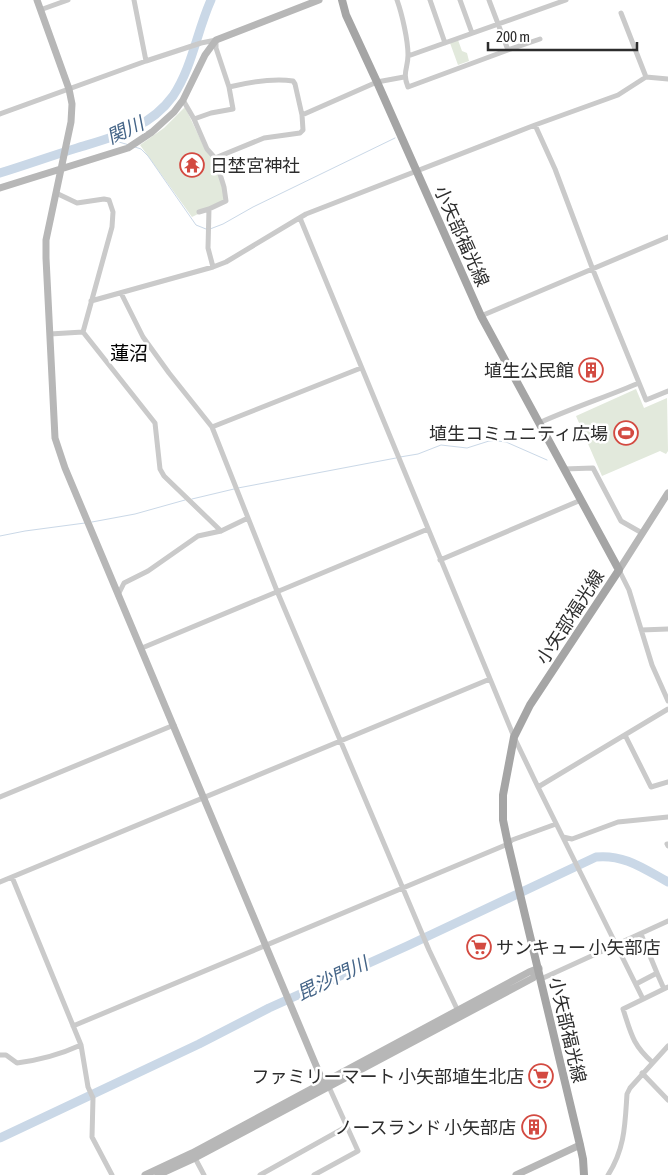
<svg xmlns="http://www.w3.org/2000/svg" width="668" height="1175" font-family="'Asap Condensed','Noto Sans JP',sans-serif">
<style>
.green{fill:#e2e9dc}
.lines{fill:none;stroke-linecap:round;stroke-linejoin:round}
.stream{stroke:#cad8e7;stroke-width:1}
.river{stroke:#cad8e7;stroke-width:9}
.street{stroke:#cacaca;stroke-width:5}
.secondary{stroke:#b7b7b7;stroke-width:7}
.primary{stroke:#a5a5a5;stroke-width:8}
.labels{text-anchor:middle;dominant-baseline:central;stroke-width:5;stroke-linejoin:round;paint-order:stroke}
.poi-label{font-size:18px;fill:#2d2d2d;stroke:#fff;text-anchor:end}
.street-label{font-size:18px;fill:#2d2d2d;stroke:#fff}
.water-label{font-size:19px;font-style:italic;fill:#446487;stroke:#fff}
.neighbourhood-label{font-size:19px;fill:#000;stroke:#fff}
</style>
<rect width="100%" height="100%" fill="#fff"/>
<path class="green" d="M458,40l4,11 5,2 2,8 -11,4 -8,-22z
M185,107l20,42 9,8 12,43 -34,17 -52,-72 24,-17z
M636,389l8,19 23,-10 1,53 -2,3 -6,-3 -58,25 -26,-60z"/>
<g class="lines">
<path class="stream" d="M109,139l20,6
M135,147l6,2 7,7 48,69 10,4
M210,229l13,-5 30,-17 142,-69
M400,457l18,-3 23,-9 26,3 22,-7h9l8,1 41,18
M238,488l158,-30
M192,499l42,-10
M92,522l43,-8 50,-14
M0,536l25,-5 60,-8"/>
<path class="river" d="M0,173c26,-8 51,-17 77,-25 36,-11 72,-19 96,-52 19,-28 24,-65 38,-96
M0,1138l199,-94 70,-36 138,-62 189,-89c28,-3 48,12 72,25"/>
<path class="street" d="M134,0l12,61
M397,0c5,14 11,40 11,55 0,14 -6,17 0,32l100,-37 -19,-50
M430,0l15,43
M460,0l12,33
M40,10l28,-10
M621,13l25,64
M508,50l32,-11
M408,56l158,-56
M183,100l11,19 17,-6 22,-4 -4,-22c21,-5 43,-9 64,-6l2,3 7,31 75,-33 27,-5
M0,114l146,-53 55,-18 15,-3v8l13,39
M194,119l13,30 8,9 49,-20 36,-5 3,-3 -1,-15
M535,125l20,44 38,101 53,130 22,-9
M56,193l21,10 27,-4 5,1 4,12 -1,15 -29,105
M199,212l10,-3
M300,218l214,519 24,50 105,212
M213,267l-5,-19 1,-39 17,-8 -2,-14 -9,-29
M121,293l22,44 26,36 43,54 65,164 152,359 29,61
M91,301l122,-34 13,-5 80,-48 229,-89 83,-30 28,-18 22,2
M481,316l187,-79
M83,332l72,91 5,46 4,7 57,55
M50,334l33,-2
M539,423c33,-15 67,-26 100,-40
M212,427l149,-59
M564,469l29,-1 28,53 21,12
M440,560l141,-60
M619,570l10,20 23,75 16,36
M119,593l5,-10 24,-12 50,-35 23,-5 27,-13
M641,630l27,-1
M142,648l286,-119
M625,735l26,52 17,-5
M538,787l130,-78
M0,797l174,-72
M563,837l9,2 46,-17 50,-5
M667,844l1,2
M12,877l69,168 7,42 5,11 -1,39 20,38
M0,882l490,-203
M657,973l7,16
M541,979l127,-58
M636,984l21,-11 -16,-39
M73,1026l435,-182 4,-4 44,-16
M0,1055h6l11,8c23,-3 42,-8 64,-18
M652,1062c-20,-18 -21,-29 -29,-53l45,-22
M642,1073l26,27
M195,1158l9,17
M260,1175l86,-48
M314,1175l44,-24 -29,-64
M608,1175c17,-26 17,-51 19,-81l3,-6 38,-42"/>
<path class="secondary" d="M37,0l32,89 3,15 -1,18 -25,118v18l9,180 10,30 258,614 6,5
M0,188l128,-40 24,-16 22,-20 9,-12 22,-45 11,-15 103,-40
M619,570l49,-77
M145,1175l47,-22 337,-181 10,-4
M158,1175l37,-17 338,-180 6,-9
M516,1175l64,-30"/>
<path class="primary" d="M342,0l4,15 31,67 104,234 138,254 -89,135 -16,32 -11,58v25l5,24 72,301 3,14 1,16"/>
</g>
<defs>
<g id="temple-ring" transform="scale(1.25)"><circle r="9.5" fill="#fff" stroke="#d34a41" stroke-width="1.5"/><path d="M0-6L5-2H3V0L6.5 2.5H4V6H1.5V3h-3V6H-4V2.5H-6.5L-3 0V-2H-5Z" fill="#d34a41"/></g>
<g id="building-ring" transform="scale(1.25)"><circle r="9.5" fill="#fff" stroke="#d34a41" stroke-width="1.5"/><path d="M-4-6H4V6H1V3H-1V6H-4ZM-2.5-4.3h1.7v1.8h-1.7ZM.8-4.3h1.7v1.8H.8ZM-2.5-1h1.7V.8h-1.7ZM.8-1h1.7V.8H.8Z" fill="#d34a41"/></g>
<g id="stadium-ring" transform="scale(1.25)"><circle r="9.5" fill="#fff" stroke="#d34a41" stroke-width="1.5"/><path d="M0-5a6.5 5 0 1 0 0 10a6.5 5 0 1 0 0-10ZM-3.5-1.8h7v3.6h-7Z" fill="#d34a41"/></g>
<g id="supermarket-ring" transform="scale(1.25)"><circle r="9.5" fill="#fff" stroke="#d34a41" stroke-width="1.5"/><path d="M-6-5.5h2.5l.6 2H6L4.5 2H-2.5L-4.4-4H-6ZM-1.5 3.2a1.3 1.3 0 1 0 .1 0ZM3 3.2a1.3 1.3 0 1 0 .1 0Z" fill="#d34a41"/></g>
</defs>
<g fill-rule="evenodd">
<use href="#temple-ring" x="192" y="165"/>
<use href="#building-ring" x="591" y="370"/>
<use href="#stadium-ring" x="626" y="433"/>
<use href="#supermarket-ring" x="479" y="947"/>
<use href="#supermarket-ring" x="541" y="1076"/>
<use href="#building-ring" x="534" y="1127"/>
</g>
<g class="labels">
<g class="poi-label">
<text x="210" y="165" text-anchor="start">日埜宮神社</text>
<text x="574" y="370">埴生公民館</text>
<text x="608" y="433">埴生コミュニティ広場</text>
<text x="496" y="947" text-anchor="start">サンキュー 小矢部店</text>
<text x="524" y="1076">ファミリーマート 小矢部埴生北店</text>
<text x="516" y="1127">ノースランド 小矢部店</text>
</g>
<g class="street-label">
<text transform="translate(462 236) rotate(66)">小矢部福光線</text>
<text transform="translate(570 617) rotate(-57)">小矢部福光線</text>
<text transform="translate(568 1030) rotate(77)">小矢部福光線</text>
</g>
<g class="water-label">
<text transform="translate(125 130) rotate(-25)">関川</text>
<text transform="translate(332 978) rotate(-25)">毘沙門川</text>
</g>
<g class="neighbourhood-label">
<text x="129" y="353">蓮沼</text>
</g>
</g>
<path d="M488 42v8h149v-8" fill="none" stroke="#2d2d2d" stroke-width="2.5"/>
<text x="496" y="42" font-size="15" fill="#2d2d2d" stroke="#ffffff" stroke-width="4" paint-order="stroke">200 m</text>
</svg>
